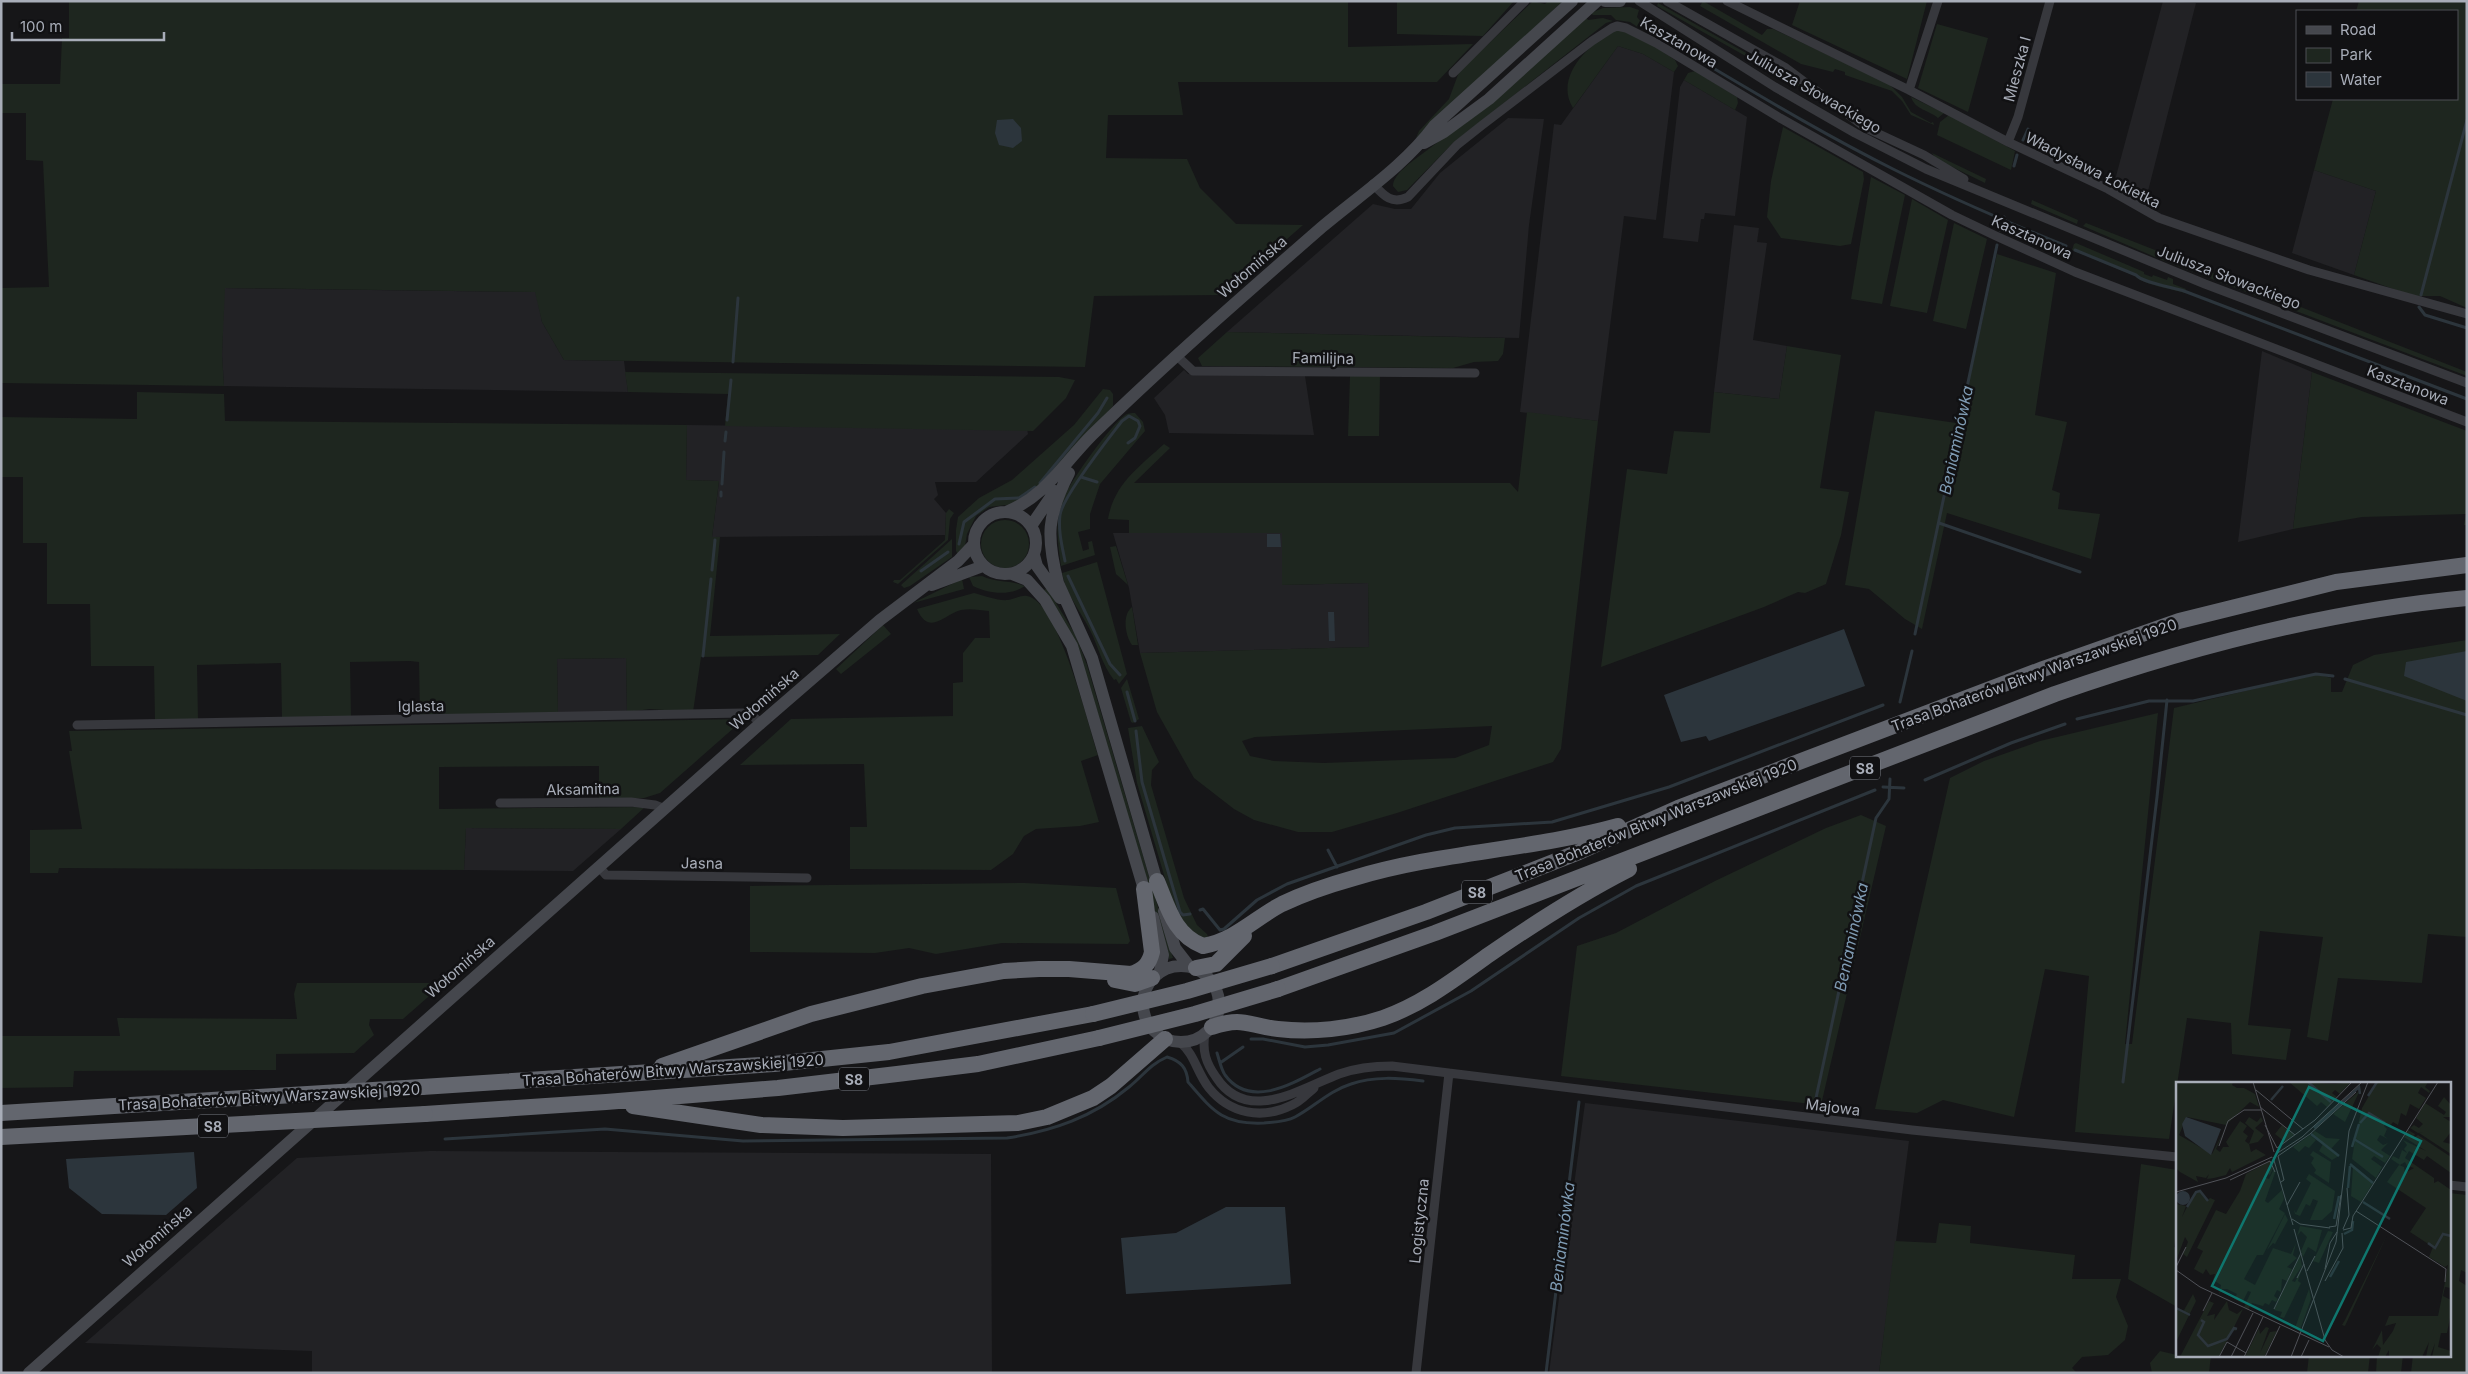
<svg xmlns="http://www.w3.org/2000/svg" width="2468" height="1374" font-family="Inter,sans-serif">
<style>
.built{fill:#222225}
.green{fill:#1e261f;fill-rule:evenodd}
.water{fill:#2c353c}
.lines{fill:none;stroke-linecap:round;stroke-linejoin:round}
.stream{stroke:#2c353c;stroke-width:3}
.street{stroke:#37383d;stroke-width:9}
.secondary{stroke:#45474d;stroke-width:12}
.highway{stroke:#63666e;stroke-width:16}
.highway-bridge{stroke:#63666e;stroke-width:16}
.labels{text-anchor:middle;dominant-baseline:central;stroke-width:5;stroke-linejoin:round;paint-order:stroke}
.shield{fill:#111113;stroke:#7b7e86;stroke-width:1}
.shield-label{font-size:14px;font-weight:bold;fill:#a8adb8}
.street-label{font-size:15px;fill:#a8adb8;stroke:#111113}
.water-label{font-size:16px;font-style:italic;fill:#7f9bb3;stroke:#111113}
.inset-river{fill:none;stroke:#2c353c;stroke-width:2.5}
.inset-road{fill:none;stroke:#505258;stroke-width:1}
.view{fill:#0f766e;fill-opacity:0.15;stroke:#0f766e;stroke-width:2.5}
.inset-edge{fill:none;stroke:#a8adb8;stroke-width:2.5}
</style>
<rect width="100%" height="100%" fill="#161618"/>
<path class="built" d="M2163,1l33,2 -49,192 -32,-15z
M1618,46l25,8 31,18 -18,148 -32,-4 -26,205 -78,-9 34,-288 7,1z
M1684,80l63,37 -12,99 -30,-3 -1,6h-3l-3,23 -35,-4 17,-151z
M1508,118l36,1 -15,106 -10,113 -292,-6 146,-128 22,5h16l29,-36z
M2314,170l62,21 -22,84 -62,-22z
M1734,225l25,3 -2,14 10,1 -14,97 34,6 -8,53 -65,-7z
M224,288l312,4 6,30 22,38 60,1 4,31 -404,-6 -2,-31z
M2262,351l50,21 -19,157 -55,13z
M1184,370l4,4 117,2 9,59 -145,-2 -4,-18 -11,-17z
M687,425l340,4 1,5 -52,48h-41l3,13 -4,4 12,14 -1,22 -233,2 7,-56 -33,-1z
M1113,533h169l1,52 85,-2 1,64 -229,6 -11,-65z
M626,658l1,54 -69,2 -1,-55z
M466,828l155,1 -48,42 -109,-1z
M1585,1103l324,38 -30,232h-330z
M430,1151l561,3 1,219h-680v-22l-227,-8 212,-185z"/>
<path class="green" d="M69,1h1279v46l125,-3 -36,38h-259l5,33h-75l-2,43 81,1 13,29 36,36 67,1 -80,70 -129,1 -9,71 -521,-7 -22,-38 -7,-30 -310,-4 -3,67 2,31 -223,-3v-95l48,-1 -6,-126 -17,-1v-47h-25v-29h59l2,-46h7z
M1397,1h117l-31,35 -86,-2z
M1533,1l12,3 3,-3h15l-147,137 3,-7 30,-32 10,-27z
M1703,1l59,34 5,-6h6l116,55 13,13 9,15 20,11 2,-1 1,3 -23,-10 -9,-14 -10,-10 -47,-16v-3l-10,-3 -2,3 -32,-8 -101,-58z
M1800,1h127l-20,78 -115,-54z
M2359,1h108v307l-27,-12h-27l-59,-21 22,-84 -62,-21 19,-71h124v-88h-101z
M1658,3l134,76 21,15 -156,-88z
M1630,7l9,3 -2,7 5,6 -3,5 -9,-6 -14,-2 -5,-5h-18l-2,-2 12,-5z
M1586,17l2,3 15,-2 10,3 -7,2 -153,120 -46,47 -9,2 -5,-6c0,-13 23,-27 33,-35 56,-41 107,-88 160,-134z
M1937,24l51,14 -20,74 -50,-24z
M1614,30c22,0 44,19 61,30l3,6 -4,6 -31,-18 -25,-8 -45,62c-19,-31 15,-63 41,-78z
M1695,71l42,26 1,6 -3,7 -51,-30 4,-7z
M1911,97l33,16 -6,5c-9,-8 -23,-8 -27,-21z
M1949,115l66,36 -4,19 -74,-35 3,-13z
M1783,127l80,45 1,7 -13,65 -11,2 -59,-8 -14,-21 4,-36z
M1932,153l54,26 -1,4 -49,-24z
M1871,177l34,18 -23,109 -31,-5z
M1912,199l36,21 -21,93 -37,-7z
M2032,200l46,20 -1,4 -46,-20z
M1954,223l33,16 -21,90 -33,-8z
M2086,223l381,149v4l-305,-116 -79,-34z
M2076,243l68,29v2l8,3 1,-2 14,5 1,-3 5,2v5l13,5 -1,4c-13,-4 -41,-8 -50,-17l-63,-26 2,-6z
M1997,254l59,19 -21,142 32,7 -15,68 8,3 -2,16 42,5 -9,45 -144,-46 -25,116 -17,-10 -36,-30 -24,-4 30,-174 81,12 2,8z
M1227,332l278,6 -2,16 -5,7 -24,1 -21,6 -251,-2 -4,-8z
M1787,346l54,9 -21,133 29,4 -8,43 -15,49 -21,9 -7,-1 -34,15 -163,60 26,-198 40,5 7,-43 36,2 4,-41 65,7z
M625,372l434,5 16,3 -9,18 -33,33 -308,-5 3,-32 -100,-2z
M2312,372l155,59v94h-3l2,-11 -104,3 -69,12z
M1350,376h30l-1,60h-31z
M1103,389l7,1 3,4v12l-61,72 -37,26 -26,3 -13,9 -9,18 -2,12 -7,9 -2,-4v-21l2,-13 21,-19 33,-18 62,-55z
M137,392l87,2 1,27 462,4 -1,55 33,1 -7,56h8l-10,99 130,-2 -22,21 -117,2 -8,55 -43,-3 -23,3 -1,-54 -69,1 1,55 -138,2 -1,-54 -9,-1 -60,1 1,55 -69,2 -1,-56 -84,2 1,55h-43l-1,-54h-63l-1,-62h-43v-61h-24v-66h-22v-60l136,2z
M1527,412l71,9 -37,328 -8,13 -156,51 -65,19h-34l-44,-12 -20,-11 -40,-31 -37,-66 -17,-59 229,-6 -1,-64 -86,2v-52h-153v-13l-21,-1c6,-35 31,-52 56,-75l6,4 -36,35h376l8,9zM1492,726l-3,19 -34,13 -131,5 -50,-2 -24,-5 -8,-15 13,-4z
M1135,413l8,9 2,9 -45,53 -10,30v15l-12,3 5,19 6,-2 -1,-7 4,-1 3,14 -34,11c-3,-21 -6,-41 0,-62 4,-16 49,-78 63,-88 3,-3 7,-3 11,-3z
M949,509l5,4 -4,6 -2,21 -50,44 -5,-2 1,-2h6l45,-40 1,-27z
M981 544a24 24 0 1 1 48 0a24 24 0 1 1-48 0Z
M952,539v18l-42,29 -6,2 -3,-3z
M1116,546l12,39 -12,-11 -6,-27z
M1097,562l30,112 -8,10 -3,-5 -2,1c-13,-17 -15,-32 -24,-50 -10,-20 -24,-35 -28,-57z
M982,576c15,7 29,4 43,10 -15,10 -36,8 -52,0l-4,-9z
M962,579l2,10 -51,14z
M1047,588l28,46 12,31 86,293 -4,1 -80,-276 -46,-92z
M974,593c11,3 24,8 34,7 6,-1 14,-5 19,-4 31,4 62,131 71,159l-17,6 18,61 -19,4 -44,3 -12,7 -11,18 -22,16 -141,-1v-42h17l-3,-63 -124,1 51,-46 162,-3v-33l10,-1v-29l12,-15h15l-1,-27c-9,-1 -19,-3 -28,-1 -16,4 -32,27 -44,-1z
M1132,607l6,38h-6c-7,-10 -10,-30 0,-38z
M883,625l8,9 -50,40 -5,-5z
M2467,640v297l-39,-3 -6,49 -84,-5 -10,63 -21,-4 16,-100 -63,-6 -12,94 43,4 -5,31 -54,-6 -1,-31 -44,-5 -18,121 -94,-7 14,-156 -44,-7 -31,148 -71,-17 -26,13 -42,-4 75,-331 34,-17 56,-20 118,-28 -33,331h7l42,-336 142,-34 15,4v14h11l11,-27 21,-10z
M1127,679l12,40 -6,4 -2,-1 -10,-34z
M744,719l-84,74 -16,5h-45v-32l-160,1v42l206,-2 -24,22 -155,-1 -2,42 -405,-2 -1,5h-28v-43l52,-1 -13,-78h3l-3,-20z
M1142,726l17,36 -7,8 -1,15 33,113 13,27 10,9 2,6 -15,-4 -20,-27 -37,-126 -9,-55z
M1861,815l25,11 -65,279 -260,-29 16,-130 39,-13 99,-52 111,-53z
M1025,883l91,5 14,53 -2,3 -126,-1 -66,11 -27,-6 -34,5 -125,-1v-66z
M297,983h147l-41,36h-33l-1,6 5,10 -20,18 -78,1v16l-202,1 -1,16 -72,1v-52h119l-3,-18 180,1 -3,-25z
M2141,1164l36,6v54l-3,23 3,1v59l-49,-28z
M2449,1193l18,2v78l-6,-3 -2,11 8,5v87h-56l2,-18h36z
M1939,1223l32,3 -1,17 105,12 -3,24h49l-5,18 12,29 -3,14 -17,15 -26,2 -10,11 5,5h-198l16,-132 41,2z
M2160,1351l17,4h34l-2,18h-57l-2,-10z
M2309,1355h61l-2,18h-61z
M2377,1355h26l-2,18h-25z"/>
<path class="water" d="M1013,119l8,9 1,13 -9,7 -14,-3 -4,-12 2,-13z
M1267,534h13l1,13h-14z
M1328,612h6l1,29h-6z
M1844,629l21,57 -156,55 -3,-5 -25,6 -17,-47z
M2467,651v50l-63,-25 2,-14z
M194,1152l3,36 -31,27 -64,-1 -33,-26 -3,-29z
M1226,1207h59l6,77 -165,10 -5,-56 55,-5z"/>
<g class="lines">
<path class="stream" d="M1691,55c66,39 132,79 202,114 56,28 114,53 173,77
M2023,140l5,-11
M2014,166l3,-11
M2000,230l4,-13
M2075,250l61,25c7,8 36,12 48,16l283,108
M2421,295l46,-175
M2419,307l6,8 42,13
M733,362l5,-64
M727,420l4,-40
M725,441l1,-9
M1081,477l16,5
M1040,483l58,-70 9,-15
M722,484l2,-32
M721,496v-4
M1939,523l141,49
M959,544l5,-22 31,-23 24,-1 16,-11
M1065,561c-3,-15 -7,-31 -5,-46 2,-18 49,-77 62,-94l7,-5 9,5 2,5 -5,12 -7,5
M712,570l3,-30
M921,571l27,-19
M1068,576l42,88 10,11
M1915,634l82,-389
M703,656l8,-77
M2345,679l122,36
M1127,692l8,29
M1900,702l12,-51
M2077,719l72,-18h44l123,-27 17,2
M1136,731l6,51 38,130 3,3 7,-1
M1925,780l86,-37 54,-19
M1883,787l21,1
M1328,850l9,17
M1200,910l3,-1 17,21 4,-1 33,-29 30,-16 139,-49 29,-7 97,-6 117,-35 214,-82
M1251,1039h12l42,8 23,-2 66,-12 77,-42 108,-73 57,-32 239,-96
M1217,1053c2,6 4,16 8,22 25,34 67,9 95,-6
M1220,1063l23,-16
M2123,1082l34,-285 10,-97
M1816,1098l60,-280 13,-19 1,-20
M445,1139l160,-10 138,12 264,-3c46,-7 86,-21 122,-51 15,-12 20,-22 38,-30 14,4 20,11 21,25 25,29 35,43 76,41 10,-1 22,-1 31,-6 19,-10 34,-26 56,-33 23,-8 48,-6 72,-3
M1546,1373l33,-271"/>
<path class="street" d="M1639,1l136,86 80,46 71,36 279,115 262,99
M1667,1l119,67 80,60 58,27 40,24
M1727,1l182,89 99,52 100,47 51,29 150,52 158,44
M1453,73l72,-72
M1909,90l29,-89
M2008,142l10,-25 32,-116
M1373,184c11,12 19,21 35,13l49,-52 24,-19 111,-85 20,-13 5,-2 9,2 30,15 124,75 172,97 44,21 79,36 392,150
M1177,356l16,15 282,2
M77,725l666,-12 8,2 10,8
M500,803l131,-1 24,3 10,4
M600,868l6,7 201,3
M1205,1034c-3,17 1,29 11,43 31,48 84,12 123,-3 17,-6 36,-8 53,-8l520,64 265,27
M1180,1042c15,13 17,31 29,46 21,26 53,32 83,17 8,-3 15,-11 22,-17
M2449,1185l18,2
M1416,1373l33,-300"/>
<path class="secondary" d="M1605,1h15
M1424,143l20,-11 45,-33 108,-98
M1069,473c-22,43 -23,63 -11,110l34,75 67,231
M974 543a31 31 0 1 1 62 0a31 31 0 1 1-62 0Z
M1006,512c39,-15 58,-49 86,-77 74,-72 152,-140 230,-208 38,-32 82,-61 112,-101l138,-125
M1031,526l24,-35
M1034,555l3,11 23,32
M1012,574l15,6 18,20 27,46 74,250
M932,585l51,-19
M1164,911l11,37 14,18
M1153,917l10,38 -3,16
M1143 1004a38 38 0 1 1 76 0a38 38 0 1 1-76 0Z
M29,1373l732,-650 119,-103 78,-59 16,-17"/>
<path class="highway" d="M1157,881c11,26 17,54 46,65 31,-5 52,-28 79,-42 23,-11 47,-19 72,-26 86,-26 177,-28 264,-52
M1272,966l154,-54 153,-60 99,-44 365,-139 136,-48 157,-39 131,-17
M1196,968l20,-4 28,-28
M1115,980l20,4 17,-6
M1278,989l157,-56 620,-239c134,-47 271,-83 412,-96
M1212,1027c32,-11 36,-1 66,2 34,4 72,0 105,-11 40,-14 73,-40 107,-64 45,-31 90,-60 139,-85
M662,1066l149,-52 111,-28 82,-15 35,-2h30l62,5c12,-4 18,-9 21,-22l-8,-63
M422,1087l352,-23 115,-12 204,-38
M633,1106l128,19 82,3 175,-5 29,-6 46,-19 18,-12 54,-47
M425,1114l181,-12 172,-14 119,-14 81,-10 121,-26"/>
<path class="highway-bridge" d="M1093,1014l94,-23 85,-25
M1099,1038l96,-24 83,-25
M1,1113l421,-26
M1,1137l424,-23"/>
</g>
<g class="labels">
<g class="shield">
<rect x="1850" y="756.5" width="30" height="23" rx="4"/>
<rect x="1462" y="880.5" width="30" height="23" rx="4"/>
<rect x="839" y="1067.5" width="30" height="23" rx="4"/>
<rect x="198" y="1114.5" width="30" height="23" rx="4"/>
</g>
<g class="shield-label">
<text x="1865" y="768">S8</text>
<text x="1477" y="892">S8</text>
<text x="854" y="1079">S8</text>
<text x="213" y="1126">S8</text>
</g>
<g class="street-label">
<text transform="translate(1679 42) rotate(30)">Kasztanowa</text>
<text transform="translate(2017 69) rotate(-75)">Mieszka I</text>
<text transform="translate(1814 91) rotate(30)">Juliusza Słowackiego</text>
<text transform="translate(2093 170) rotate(27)">Władysława Łokietka</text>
<text transform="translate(2032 237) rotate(24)">Kasztanowa</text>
<text transform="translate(1252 267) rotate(-41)">Wołomińska</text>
<text transform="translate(2229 277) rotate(21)">Juliusza Słowackiego</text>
<text transform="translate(1323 358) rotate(1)">Familijna</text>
<text transform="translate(2408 385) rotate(21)">Kasztanowa</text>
<text transform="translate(2034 675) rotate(-20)">Trasa Bohaterów Bitwy Warszawskiej 1920</text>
<text transform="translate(764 699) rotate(-41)">Wołomińska</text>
<text transform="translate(421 706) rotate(-1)">Iglasta</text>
<text transform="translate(583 789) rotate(-1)">Aksamitna</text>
<text transform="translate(1656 820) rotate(-22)">Trasa Bohaterów Bitwy Warszawskiej 1920</text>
<text transform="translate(702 863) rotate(1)">Jasna</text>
<text transform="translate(460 967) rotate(-41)">Wołomińska</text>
<text transform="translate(673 1070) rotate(-4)">Trasa Bohaterów Bitwy Warszawskiej 1920</text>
<text transform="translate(269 1097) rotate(-3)">Trasa Bohaterów Bitwy Warszawskiej 1920</text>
<text transform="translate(1833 1107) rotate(7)">Majowa</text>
<text transform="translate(1419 1221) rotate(-84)">Logistyczna</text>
<text transform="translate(157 1236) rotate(-41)">Wołomińska</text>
</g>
<g class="water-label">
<text transform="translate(1956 440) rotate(-78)">Beniaminówka</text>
<text transform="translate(1851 937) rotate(-78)">Beniaminówka</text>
<text transform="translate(1562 1237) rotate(-83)">Beniaminówka</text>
</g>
</g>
<g transform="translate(2176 1082)">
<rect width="275" height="275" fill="#161618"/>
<path d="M0,0h57l-1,3 5,3h7l11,6 4,13 -9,-5 -24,23 -39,-8 -8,18 33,19 13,-25 -9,20 4,3 3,-5h6l-3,-5 14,-21 7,5 -4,6 5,4 -3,5 4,3 5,-13 -9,-8 4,-6 8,5 4,-5 2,4 -8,7 9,7 -6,7 -9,2 2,8 5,-3 10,6 -34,17 -2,-4 -4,7 -12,3 -7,1 2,-5 -3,4 -10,-2 2,6 -18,-10 -4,-4zM113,0l46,2 16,-2 -11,12 -5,-4 -3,3 5,4 -10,10 -6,-5 -4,4zM201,0h51l-3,5 5,4 -1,2 -8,-6 -3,6 8,5 -7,11 -9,-5 -4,12 -5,-3 -3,12 -5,-3 -3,4 -4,-3 -2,3 3,3 -3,7 4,3 -8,-4 -3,5 6,5 5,-2 -7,7 9,6 -5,7 -11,-7 -3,3 11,8 -6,11 -24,-19 3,-19 21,12 -21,-14 7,-30zM185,6l-16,34 -12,-8 25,-22zM268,15l7,8v12h-8l8,5v10l-8,10 8,2v10l-32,-21 5,-1 -6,1 -8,-5 4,-3 5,3 4,-4 -7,-6 9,-15 19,12 2,-3 -8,-6zM106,43l12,10 -9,7 -10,-8zM232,48l7,4 -2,4 5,-3 33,22v16l-24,-17 -3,4 -15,-9 -4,7 29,20v5l4,-2 13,9v98l-6,-1 -2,9 8,4v13l-4,20h-6l-3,14 13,4v6h-19l3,-14 -5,14h-4l3,-15 -7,15h-33v-7l-4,7h-7l3,-9 -4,-4 -5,6 10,-20 1,15 10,-14 3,-8 -11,3 4,-10h49l7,-34 3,-17 -3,2 -16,-10 4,-10 -23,-15 16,-24 -39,-26 12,-17 5,2 1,6 9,-5 -7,-2 -2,-4 -5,3 -9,-6 2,-3 6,3 3,-9 5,3 -3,-4 3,-4 -4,-5 23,11 -22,-14zM139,49l11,7 14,1 -9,10 8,7 -7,4 -13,-9 4,-7 -12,-9zM134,53l6,5 -7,8 -4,-2 -6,6 -6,-5zM137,69l18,11 -2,21 -15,-10 2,-3 -5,-7 3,-5 -4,-3zM94,79l3,7 -3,7 -4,-2 -2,4 5,2 5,-10 1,4 -10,28 3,2 14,-13 2,9 -5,10 6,4 -22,42h-6l-13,24 11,6 18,-37 18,6 5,-11 -3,12 4,3 -10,9 5,2 -5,12 -5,-2 -1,13 -4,-2 -3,6 4,3 -2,3 -4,-2 -3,5 -4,-2 -2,3 -11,-3 -4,7 -4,-3 7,-15 -3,-1 -6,12 -8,-4 3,-5 -10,-5h-5l-3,6 2,-10 -8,-5 2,-6 -5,1 -4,-6 -3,5 -9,-5 9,-18 -6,-3 19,-38 10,4 14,-23 6,-17zM177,84l20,17 -12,19 -10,-6zM133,92l26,17 -3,20 -10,9h-12l8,-19 -5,-2 -3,7 -4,-2 -6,12 -5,-2 -1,-4 2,3 15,-30 -5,-4zM23,109l8,10 3,-3 5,2 -28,57 -4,-3 5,-12 -3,-5 -9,24v-57l10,2 -4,11 12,-24zM109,132l3,6 -13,24 -2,-1 -6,7zM124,144l22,4 -6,22 -8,-5 -5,10 -2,-6 6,-14 -6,-6 -4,5zM152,149l5,1 -14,31 -6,-2zM211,153l-42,91 -3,-1 3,-5zM124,173l2,11 -10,15 3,1 8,-16 -5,15 3,2 -17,35 -4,-1 2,-5 -8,-2zM133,207l2,10 -11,31 -5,-2zM17,212l3,7 -20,41v-33l7,3zM33,219l5,2 -7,13 8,-2 -1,6 13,-19 2,9 8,4 6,-5 -9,18 2,4 -4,-1 -13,27h-42l4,-2zM90,245l3,1 -9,25 10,-21 7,-1 -13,26h-19l14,-29 1,6z" fill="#1e261f"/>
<path d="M10,35l35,12 -10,26 -26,-19 -3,-12zM0 116a7 7 0 1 1 14 0a7 7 0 1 1-14 0Z" fill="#2c353c"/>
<path class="inset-river" d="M132,0l23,20M192,14l9,-14M95,18l12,-14M184,41l9,-10 16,10M138,46l45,-41 1,7M135,52l28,22M178,57l29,18M176,65l7,-23M174,82l23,19M172,106l2,-22M187,120l27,17M11,125l9,-15 4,-1 8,10M158,137l5,-23M168,152l8,-4 1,-9M252,161l7,5 8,-14 8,2M154,195l9,-16M0,226l14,7M25,238l3,2 -6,13 10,11 19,-7 7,-11 3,1"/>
<path class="inset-road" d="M77,0l21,70M80,8l47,39M84,25l35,28M89,43l12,23 38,-28 37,-38M43,64l9,-25 16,-11h17M100,72l26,-17 60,-55M97,75l20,68M54,98l40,-19 5,11M105,100l3,-2 -6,-24 32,-22 46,-42M0,110l50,-14 46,-21M111,123l13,-23M180,129l90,58 -1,13M116,137l8,5 30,4M153,145l7,-1 5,-31M118,147l31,111 7,10 12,7M167,147l6,-14 -2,-27M167,148l8,-2 2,-12 85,-134M0,185l10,-20M149,187l5,-26 7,-11M0,188l24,17 129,60M131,189l8,-15M121,196l7,-14M149,199l18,-33 -1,-15M98,227l27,-56M27,229l9,-18M43,275l8,-15 19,11M55,275l22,-44M68,275l19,-40M89,275l15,-31M115,275l45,-115 13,-111 19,-49M125,275l8,-17"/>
<path class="view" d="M133,5l112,54 -98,200 -111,-55z"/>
<rect width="275" height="275" class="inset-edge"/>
</g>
<rect width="2468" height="1374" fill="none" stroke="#a8adb8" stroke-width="5"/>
<rect x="2296" y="10" width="162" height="90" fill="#111113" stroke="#4d4f55"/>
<rect x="2306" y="26" width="25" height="8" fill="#45474d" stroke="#4d4f55"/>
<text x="2340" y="35" font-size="15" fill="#a8adb8">Road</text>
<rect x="2306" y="48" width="25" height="15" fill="#1e261f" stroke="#4d4f55"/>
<text x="2340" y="60" font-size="15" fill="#a8adb8">Park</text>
<rect x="2306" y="72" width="25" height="15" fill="#2c353c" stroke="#4d4f55"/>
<text x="2340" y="85" font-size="15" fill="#a8adb8">Water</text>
<path d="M12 32v8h152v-8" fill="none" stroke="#a8adb8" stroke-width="2.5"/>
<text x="20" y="32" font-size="15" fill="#a8adb8" stroke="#111113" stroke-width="4" paint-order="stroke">100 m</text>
</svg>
